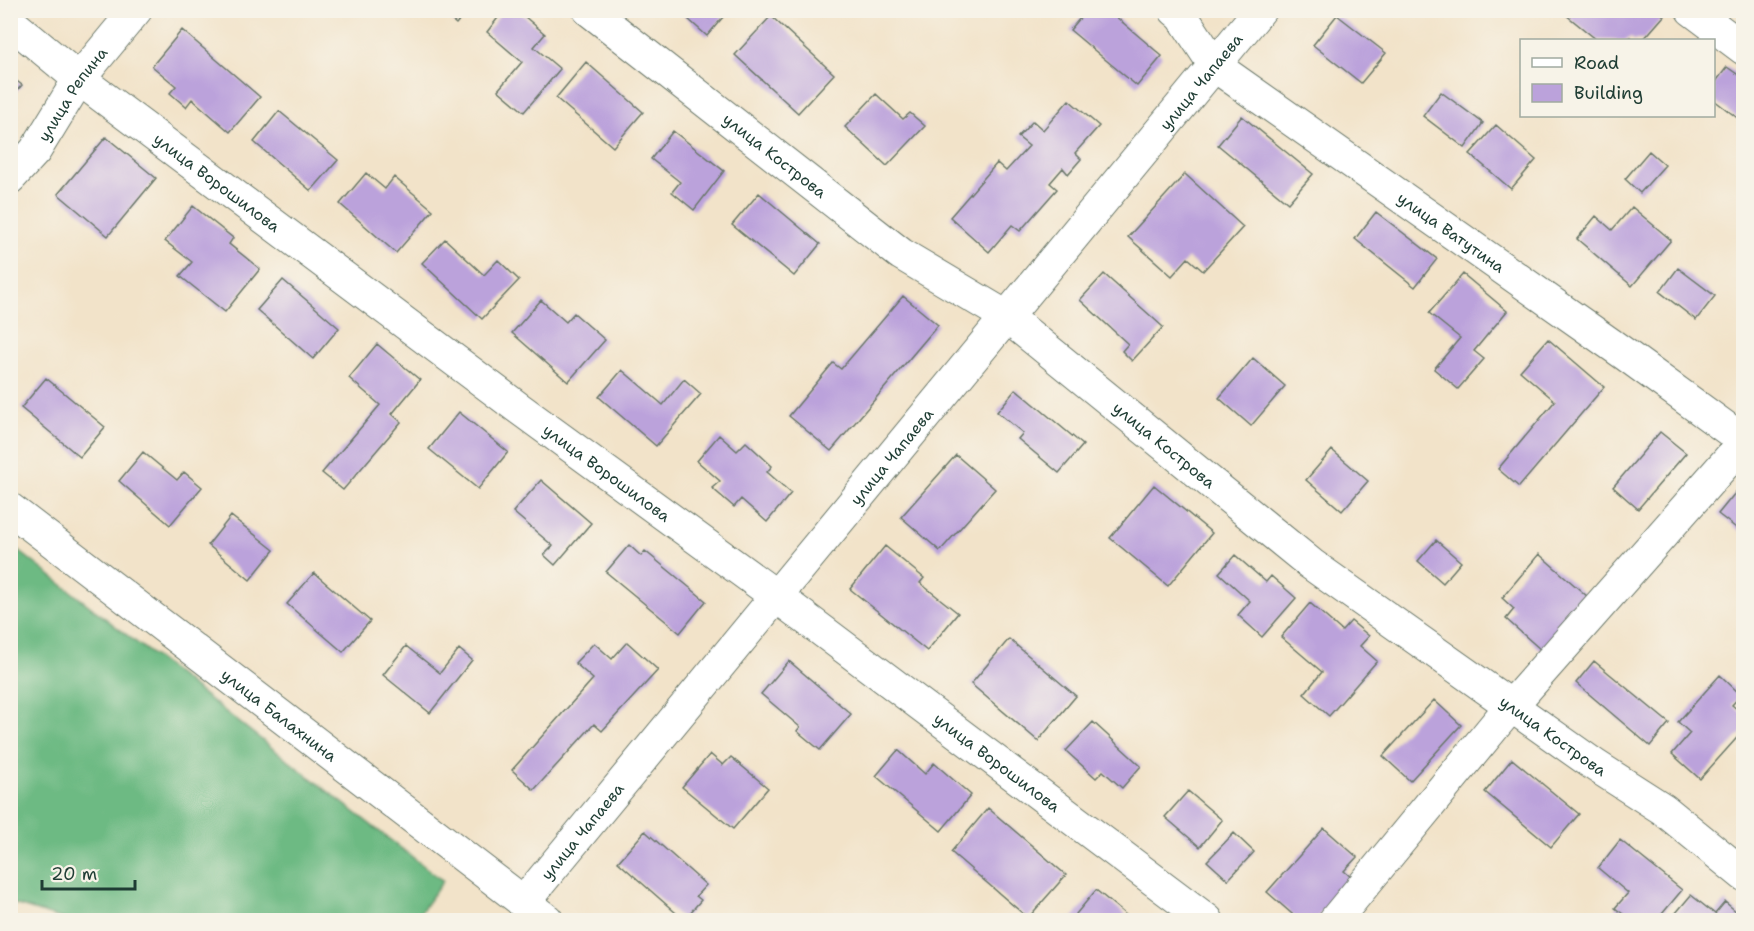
<svg xmlns="http://www.w3.org/2000/svg" width="1754" height="931" font-family="'Shantell Sans',sans-serif">
<style>
.forest{fill:#6dba83;stroke:#467c5c;stroke-width:1.5}
.building{fill:#bba2db}
.lines{fill:none;stroke-linecap:round;stroke-linejoin:round}
.minor-casing{stroke:#697768;stroke-width:34}
.minor{stroke:#fff;stroke-width:32}
.labels{text-anchor:middle;dominant-baseline:central;stroke-width:4.5;stroke-linejoin:round;paint-order:stroke}
.street-label{font-size:16px;fill:#1f3d34;stroke:#f7f3e8}
</style>
<rect width="100%" height="100%" fill="#f7f3e8"/>
<filter id="ink" filterUnits="userSpaceOnUse"><feTurbulence type="fractalNoise" baseFrequency=".0167" numOctaves="2"/><feDisplacementMap in="SourceGraphic" scale="12" xChannelSelector="R" yChannelSelector="G"/><feConvolveMatrix kernelMatrix="1 2 1 2 8 2 1 2 1" color-interpolation-filters="sRGB"/></filter>
<filter id="wash" filterUnits="userSpaceOnUse"><feTurbulence type="fractalNoise" baseFrequency=".008" numOctaves="4" result="noise"/><feDisplacementMap in="SourceGraphic" scale="24" xChannelSelector="R" yChannelSelector="G"/><feGaussianBlur stdDeviation="1.35" result="paint"/><feColorMatrix in="noise" values="0 0 0 0 0 0 0 0 0 0 0 0 0 0 0 0 0 1.4 0 .05"/><feComposite in="paint" operator="in"/></filter>
<g filter="url(#wash)">
<rect width="100%" height="100%" fill="#f2e3c9"/>
<path class="forest" d="M10,544l433,337 -28,39h-349l-55,-17z"/>
<g id="blocks">
<path class="building" d="M440,10h28l-12,14z
M504,10h13l28,24 -11,13 26,22 -36,43 -26,-22 24,-28 -35,-30z
M678,10h51l-22,26z
M1087,10h21l54,46 -25,30 -67,-56z
M1560,10h97l7,6 -21,24h-9l-4,-3 -3,3h-30z
M1337,15l49,38 -25,30 -48,-38z
M771,16l63,58 -36,39 -63,-58z
M182,30l78,67 -30,35 -38,-33 -6,8 -16,-14 6,-7 -24,-20z
M586,62l57,50 -30,35 -57,-49z
M1727,67l17,12v44l-30,-23v-16z
M10,76l12,9 -12,13z
M1441,92l42,31 -18,25 -42,-32z
M876,94l27,25 7,-6 15,13 -38,40 -42,-39z
M1069,100l30,26 -24,27 6,6 -13,15 -5,-6 -13,15 7,6 -37,42 -8,-6 -23,27 -39,-35 47,-54 9,8 23,-25 -11,-9 15,-16 10,9z
M279,111l59,49 -27,31 -57,-49z
M1242,116l71,58 -25,29 -70,-58z
M1496,125l40,35 -25,29 -41,-35z
M673,131l51,40 -30,39 -22,-18 8,-10 -29,-23z
M106,137l50,41 -48,58 -50,-42z
M1649,151l16,14 -25,28 -15,-14z
M366,173l19,16 9,-12 39,33 -37,43 -56,-49z
M1185,174l58,53 -40,44 -15,-13 -16,18 -44,-39z
M759,193l61,51 -26,32 -62,-51z
M193,206l40,32 -4,6 31,25 -35,43 -45,-36 12,-14 -27,-21z
M1632,207l39,33 -39,46 -55,-47 19,-23 16,14z
M1376,212l61,47 -22,28 -60,-48z
M445,239l39,36 14,-15 21,20 -37,39 -60,-56z
M1678,268l37,28 -19,24 -36,-28z
M1104,274l59,53 -31,34 -10,-10 6,-7 -48,-44z
M1463,274l44,37 -33,40 10,8 -26,30 -24,-20 26,-31 -31,-25z
M283,280l56,48 -26,31 -56,-49z
M903,296l35,29 -107,126 -42,-35 44,-53 8,6z
M541,300l25,22 8,-9 31,27 -37,42 -56,-49z
M1548,339l56,48 -85,100 -21,-18 57,-68 -35,-30z
M377,344l43,36 -28,34 9,8 -58,68 -21,-17 58,-68 -31,-27z
M1253,358l32,28 -34,40 -32,-28z
M622,370l41,35 21,-26 17,15 -45,52 -57,-49z
M46,378l59,49 -25,30 -59,-49z
M1016,389l67,56 -24,28 -41,-34 5,-6 -26,-21z
M459,412l49,40 -30,37 -49,-40z
M1660,432l26,21 -48,56 -25,-22z
M719,435l18,16 9,-9 26,24 -5,6 24,21 -24,29 -26,-23 -7,8 -22,-19 8,-7 -23,-20z
M1332,450l36,31 -26,30 -36,-31z
M143,452l34,28 7,-8 18,15 -32,38 -51,-44z
M956,455l39,34 -55,62 -39,-34z
M541,480l50,43 -36,42 -11,-10 9,-9 -40,-34z
M1154,485l58,48 -44,53 -58,-48z
M1740,487l4,3v44l-26,-20z
M231,516l43,34 -24,30 -42,-35z
M1436,540l25,22 -18,21 -25,-22z
M629,545l12,11 4,-5 61,50 -26,32 -74,-61z
M885,546l39,32 -4,5 38,30 -31,38 -77,-62z
M1539,554l49,43 -47,53 -35,-31 8,-10 -12,-11z
M1235,555l31,27 5,-6 25,22 -34,39 -24,-22 12,-14 -31,-28z
M314,573l56,48 -27,31 -56,-48z
M1310,603l32,28 9,-10 18,15 -9,10 17,15 -48,55 -25,-22 18,-22 -41,-35z
M1009,639l67,57 -38,45 -67,-57z
M627,642l31,28 -56,61 -8,-7 -60,66 -22,-20 81,-91 -18,-16 19,-20 18,16z
M406,646l34,27 19,-24 13,11 -42,53 -47,-38z
M789,661l62,53 -31,36 -23,-19 3,-4 -39,-33z
M1594,661l75,62 -19,23 -74,-63z
M1720,675l21,20 -9,10 12,10v15l-44,49 -28,-25 18,-21 -12,-11z
M1434,700l27,25 -51,56 -27,-25z
M1093,722l48,44 -19,22 -19,-17 -7,7 -30,-27z
M898,750l27,24 9,-11 37,32 -30,36 -65,-55z
M710,754l13,11 8,-8 37,31 -35,41 -51,-42z
M1512,759l67,55 -28,33 -66,-55z
M1188,791l34,29 -22,27 -35,-30z
M988,808l78,67 -38,43 -77,-66z
M1324,828l33,29 -13,14 8,7 -37,42h-16l-32,-28z
M645,831l61,54 -10,11 5,4 -17,20 -66,-58z
M1234,833l20,19 -26,28 -21,-19z
M1620,840l62,50 -25,30h-26l-16,-12 13,-15 -30,-25z
M1096,890l36,30h-61z
M1691,895l24,19 10,-12 19,16v2h-74z"/>
</g>
</g>
<g filter="url(#ink)">
<use href="#blocks" fill-opacity="0" stroke="#697768" stroke-width="1.5"/>
<g class="lines">
<g class="minor-casing">
<g id="minor">
<path id="s1" d="M589,10l312,244 106,63 304,247 285,202 67,43 81,66"/>
<path id="s2" d="M1175,10l7,6 33,50 411,289 118,86"/>
<path d="M1692,10l52,39"/>
<path id="s3" d="M10,22l69,57 438,328 259,189 431,324"/>
<path id="s4" d="M10,178l25,-27 44,-72 57,-69"/>
<path id="s5" d="M10,509l537,411"/>
<path id="s6" d="M523,903l737,-893"/>
<path d="M1335,920l176,-214 233,-264"/>
</g>
</g>
<use href="#minor" class="minor"/>
</g>
</g>
<g class="labels">
<g class="street-label">
<text stroke="none"><textPath href="#s6" startOffset="1065">улица Чапаева</textPath></text>
<text stroke="none"><textPath href="#s4" startOffset="105">улица Репина</textPath></text>
<text stroke="none"><textPath href="#s1" startOffset="236">улица Кострова</textPath></text>
<text stroke="none"><textPath href="#s3" startOffset="262">улица Ворошилова</textPath></text>
<text stroke="none"><textPath href="#s2" startOffset="358">улица Ватутина</textPath></text>
<text stroke="none"><textPath href="#s1" startOffset="722">улица Кострова</textPath></text>
<text stroke="none"><textPath href="#s6" startOffset="579">улица Чапаева</textPath></text>
<text stroke="none"><textPath href="#s3" startOffset="748">улица Ворошилова</textPath></text>
<text stroke="none"><textPath href="#s5" startOffset="339">улица Балахнина</textPath></text>
<text stroke="none"><textPath href="#s1" startOffset="1208">улица Кострова</textPath></text>
<text stroke="none"><textPath href="#s3" startOffset="1234">улица Ворошилова</textPath></text>
<text stroke="none"><textPath href="#s6" startOffset="93">улица Чапаева</textPath></text>
</g>
</g>
<rect width="1754" height="931" fill="none" stroke="#f7f3e8" stroke-width="36"/>
<rect x="1520" y="39" width="195" height="78" fill="#f7f3e8" stroke="#a1aaa0" stroke-width="1.5"/>
<rect x="1532" y="58" width="30" height="9" fill="#ffffff" stroke="#a1aaa0" stroke-width="1.5"/>
<text x="1574" y="69" font-size="18" fill="#1f3d34">Road</text>
<rect x="1532" y="84" width="30" height="18" fill="#bba2db" stroke="#a1aaa0" stroke-width="1.5"/>
<text x="1574" y="99" font-size="18" fill="#1f3d34">Building</text>
<path d="M42 880v9h93v-9" fill="none" stroke="#1f3d34" stroke-width="3"/>
<text x="51" y="880" font-size="18" fill="#1f3d34" stroke="#f7f3e8" stroke-width="4.5" paint-order="stroke">20 m</text>
</svg>
